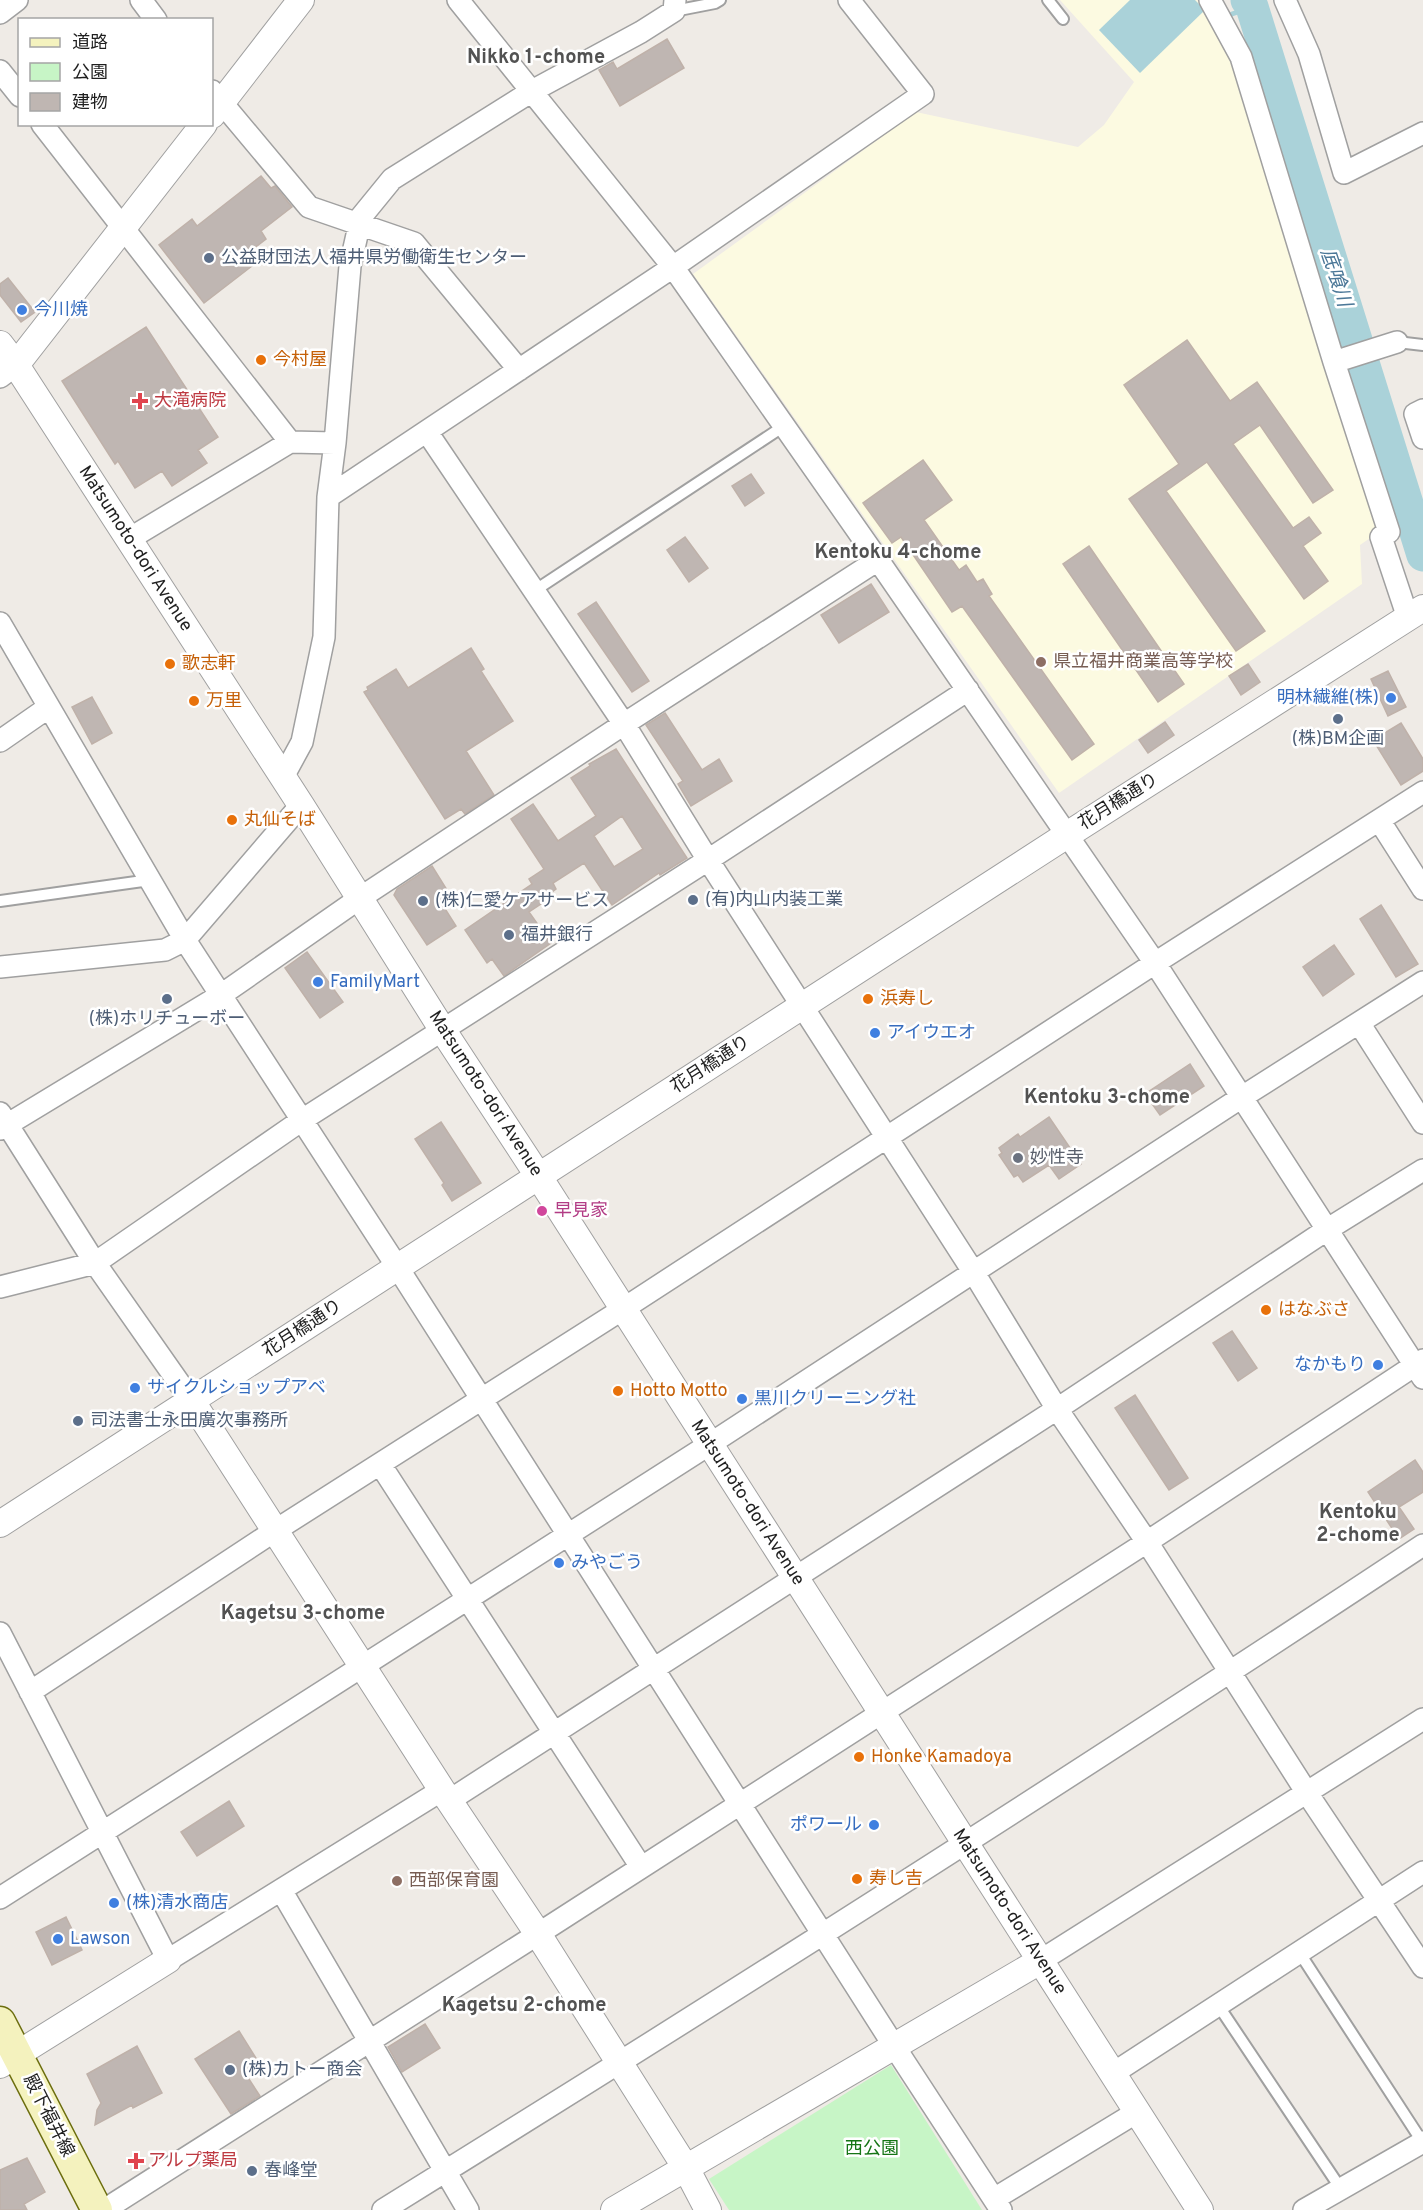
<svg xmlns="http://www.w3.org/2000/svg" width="1423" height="2210" font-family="Overpass,'Noto Sans JP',sans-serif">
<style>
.education{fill:#fcfae1}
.park{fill:#c7f5c6}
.water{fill:#aad2d9}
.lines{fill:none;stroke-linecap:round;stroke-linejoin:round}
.stream{stroke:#aad2d9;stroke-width:5}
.river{stroke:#aad2d9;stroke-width:33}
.building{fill:#bfb6b2;stroke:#bfb1a9;stroke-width:1.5;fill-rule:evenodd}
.service-casing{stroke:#a0a0a0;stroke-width:14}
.minor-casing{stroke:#a0a0a0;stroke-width:24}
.tertiary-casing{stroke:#a0a0a0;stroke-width:28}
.secondary-casing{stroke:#6c6e0e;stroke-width:33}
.service{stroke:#fff;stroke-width:10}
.minor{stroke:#fff;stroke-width:21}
.tertiary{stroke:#fff;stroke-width:26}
.secondary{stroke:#f4f2be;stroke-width:30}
.service-dot{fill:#5c6f8a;stroke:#fff;stroke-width:2}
.shop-dot{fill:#3f7fe0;stroke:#fff;stroke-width:2}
.food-dot{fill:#e8710a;stroke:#fff;stroke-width:2}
.health-dot{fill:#e0444e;stroke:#fff;stroke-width:2}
.education-dot{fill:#8d6e63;stroke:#fff;stroke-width:2}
.worship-dot{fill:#6b7280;stroke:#fff;stroke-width:2}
.hotel-dot{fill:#d1479c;stroke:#fff;stroke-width:2}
.labels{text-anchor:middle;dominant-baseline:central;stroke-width:5;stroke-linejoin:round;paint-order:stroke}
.service-label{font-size:18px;fill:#4e5e75;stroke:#fff;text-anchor:start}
.shop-label{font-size:18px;fill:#366cbe;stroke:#fff;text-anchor:start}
.food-label{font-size:18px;fill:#c56008;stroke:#fff;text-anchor:start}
.health-label{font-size:18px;fill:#be3a42;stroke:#fff;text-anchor:start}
.street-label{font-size:18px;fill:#1f1f1f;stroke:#fff}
.education-label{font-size:18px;fill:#785e54;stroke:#fff;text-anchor:start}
.worship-label{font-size:18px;fill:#5b616d;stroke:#fff;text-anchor:start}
.hotel-label{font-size:18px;fill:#b23c85;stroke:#fff;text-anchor:start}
.park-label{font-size:18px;fill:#157515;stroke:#fff}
.neighbourhood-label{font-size:20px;font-weight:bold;fill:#525252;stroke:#fff}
.water-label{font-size:20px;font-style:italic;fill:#4c7898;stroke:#fff}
</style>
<rect width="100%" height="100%" fill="#efebe6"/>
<path class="education" d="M1060,0h137l20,27 18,29 147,474 -22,15 2,39 -303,209 -366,-519 223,-162 162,35 26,-22 30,-43z"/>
<path class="park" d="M891,2065l91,145h-253l-20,-31z"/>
<path class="water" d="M1130,0h65l10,10 -65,63 -41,-43z"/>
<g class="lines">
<path class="stream" d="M1232,14l20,-7"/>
<path class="river" d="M1247,0l5,7 171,548"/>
</g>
<path class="building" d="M667,39l17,29 -64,38 -21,-36 14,-8 4,7z
M261,176l10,12 4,-2 17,21 -31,24 5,8 -13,10 8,10 -57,44 -45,-58 33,-26 5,7z
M8,278l27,34 -14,10 -21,-27v-11z
M146,327l72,110 -20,13 9,13 -35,23 -10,-15 -27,17 -17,-27 -3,3 -53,-83z
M1187,340l43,61 27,-19 76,108 -20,13 -53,-78 -27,19 60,84 16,-11 12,16 -18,13 25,35 -24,18 -97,-137 -41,29 99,140 -29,20 -107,-152 50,-35 -55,-79z
M923,460l29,40 -28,20 35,50 7,-5 11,17 6,-3 9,15 -3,2 105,148 -22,16 -110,-154 -10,6 -51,-75 -9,6 -29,-40z
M751,474l13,19 -19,13 -13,-20z
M685,537l23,31 -19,14 -22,-32z
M1089,546l95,138 -26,18 -95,-138z
M871,584l18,28 -50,31 -18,-28z
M596,602l53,79 -17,11 -54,-78z
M471,648l13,21 -3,2 32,50 -47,30 28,44 -29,19 -4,-5 -16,10 -81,-127 4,-2 -1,-3 29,-18 12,19z
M1248,664l12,18 -19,13 -12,-19z
M1388,671l18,36 -18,9 -17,-37z
M92,697l20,36 -20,11 -20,-37z
M665,713l37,57 17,-11 13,22 -41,25 -13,-22 5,-3 -37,-56z
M1165,722l9,13 -26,18 -9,-13z
M1401,723l22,36v12l-22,14 -28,-45z
M616,749l71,109 -27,17 -1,-2 -47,32 -28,-42 -31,20 3,6 -16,12 1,3 -12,8 22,31 -47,33 -12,-17 -5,4 -22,-33 67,-46 -3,-5 15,-10 -33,-50 22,-15 25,37 38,-25 -25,-38 19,-12 -1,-2zM622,816l21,33 -29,18 -20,-31z
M432,866l20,32 -10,6 14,22 -29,19 -33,-50 3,-6z
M1381,905l37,59 -22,13 -36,-58z
M1334,945l20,29 -31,22 -20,-29z
M307,952l36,50 -23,16 -35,-50z
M1190,1064l14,22 -44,29 -15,-21z
M1049,1117l32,47 -22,15 -10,-14 -26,17 -5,-7 -4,2 -15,-22 3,-2 -3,-5 19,-14 2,3z
M441,1122l40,61 -29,18 -10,-16 2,-2 -29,-44z
M1232,1331l25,37 -19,13 -25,-38z
M1135,1395l53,83 -19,12 -54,-82z
M1415,1460l8,12v20l-24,15 15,22 -15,10 -31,-47z
M229,1801l15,25 -47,30 -16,-24z
M66,1917l16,33 -30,15 -16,-33z
M425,2024l15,24 -38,24 -14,-25z
M239,2031l20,32 -14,10 15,23 -29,18 -36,-55z
M137,2046l25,47 -29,15 -1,-3 -37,20 2,-15 4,-7 -14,-29z
M27,2158l18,34 -21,12 3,6h-27v-40z"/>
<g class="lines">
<g class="service-casing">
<path id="service" d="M1048,0l15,19
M674,11l41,-8 5,-3
M1397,342l26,3
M534,591l250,-165
M0,901l150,-21
M1299,1952l124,191
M1218,2005l123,184"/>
</g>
<g class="minor-casing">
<path id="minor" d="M141,0l15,20
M458,0l215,267 205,293 277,403 268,415
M1210,0l31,57 93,305 55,170 -8,5 27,81
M1285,0l24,54 35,119 79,-40
M0,13l17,-13
M0,71l20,25
M212,91l97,116 105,36 105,127
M42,124l248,318
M1334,362l63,-20
M0,377l16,-12
M1423,410l-8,4 8,24
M427,432l197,292 84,136 266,413 83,136 90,133 160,251 116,174
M328,497l345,-230 250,-173 -74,-94
M129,539l161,-97 45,1
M0,623l185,317 213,328 496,778 107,164
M0,741l49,-34
M283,777l19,-35 22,-105 4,-140 7,-54 15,-177 11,-49 31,-38 140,-88 109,-59 33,-21 1,-11
M1379,820l44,69
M0,967l165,-17 20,-10 116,-135
M1359,1023l64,100
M0,1113l95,150 96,137
M0,1129l221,-134 139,-97 264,-174 254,-164
M0,1287l95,-24 207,-143 406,-260 260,-170
M380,1464l261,403
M0,1633l168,327 274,-170
M30,1692l246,-162 347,-221 532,-346 268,-171
M450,1800l607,-391 271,-180 95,-59
M281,1890l187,320
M0,1898l710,-454 532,-347 181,-115
M1040,1961l383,-242
M1112,2074l311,-202
M994,2199l143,-87
M104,2210l434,-276 609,-392 276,-182
M383,2210c350,-217 697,-438 1040,-665
M1304,2210l119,-68"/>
</g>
<g class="tertiary-casing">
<path id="tertiary" d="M212,115l89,-115
M0,344l16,21 285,440 141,224 97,148 661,1033
M16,365l188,-241
M191,1400l251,390 96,144 148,234 22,42
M0,1524l1067,-689 356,-227
M0,2065l168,-105
M614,2210l426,-249"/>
</g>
<g class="secondary-casing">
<path id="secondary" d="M0,2022l97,188"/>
</g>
<use href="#service" class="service"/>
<use href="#minor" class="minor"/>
<use href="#tertiary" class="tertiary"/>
<use href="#secondary" class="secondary"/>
</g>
<g class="service-dot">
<circle cx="209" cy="258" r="6"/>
<circle cx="1338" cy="719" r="6"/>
<circle cx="693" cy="900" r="6"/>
<circle cx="423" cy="901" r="6"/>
<circle cx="509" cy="935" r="6"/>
<circle cx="167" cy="999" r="6"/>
<circle cx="78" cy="1421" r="6"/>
<circle cx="230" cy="2070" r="6"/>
<circle cx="252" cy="2171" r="6"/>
</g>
<g class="shop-dot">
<circle cx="22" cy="310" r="6"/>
<circle cx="1391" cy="698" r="6"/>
<circle cx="318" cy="982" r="6"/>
<circle cx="875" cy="1033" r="6"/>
<circle cx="1378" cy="1365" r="6"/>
<circle cx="135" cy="1388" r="6"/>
<circle cx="742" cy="1399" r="6"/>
<circle cx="559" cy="1563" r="6"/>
<circle cx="874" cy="1825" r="6"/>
<circle cx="114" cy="1903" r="6"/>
<circle cx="58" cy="1939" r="6"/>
</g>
<g class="food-dot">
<circle cx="261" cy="360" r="6"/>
<circle cx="170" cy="664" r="6"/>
<circle cx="194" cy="701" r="6"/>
<circle cx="232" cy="820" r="6"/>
<circle cx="868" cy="999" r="6"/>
<circle cx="1266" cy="1310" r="6"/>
<circle cx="618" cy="1391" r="6"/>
<circle cx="859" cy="1757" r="6"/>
<circle cx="857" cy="1879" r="6"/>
</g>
<g class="health-dot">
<path d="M137 392h6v6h6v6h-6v6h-6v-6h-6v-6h6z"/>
<path d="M133 2152h6v6h6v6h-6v6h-6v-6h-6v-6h6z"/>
</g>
<g class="education-dot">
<circle cx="1041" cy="662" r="6"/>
<circle cx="397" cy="1881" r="6"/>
</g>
<circle class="worship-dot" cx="1018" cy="1158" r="6"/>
<circle class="hotel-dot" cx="542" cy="1211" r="6"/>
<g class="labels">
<g class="service-label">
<text x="221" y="258">公益財団法人福井県労働衛生センター</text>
<text x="1338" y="739" text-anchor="middle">(株)BM企画</text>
<text x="705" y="900">(有)内山内装工業</text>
<text x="435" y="901">(株)仁愛ケアサービス</text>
<text x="521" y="935">福井銀行</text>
<text x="167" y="1019" text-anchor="middle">(株)ホリチューボー</text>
<text x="90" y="1421">司法書士永田廣次事務所</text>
<text x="242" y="2070">(株)カトー商会</text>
<text x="264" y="2171">春峰堂</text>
</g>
<g class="shop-label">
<text x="34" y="310">今川焼</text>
<text x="1379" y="698" text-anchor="end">明林繊維(株)</text>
<text x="330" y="982">FamilyMart</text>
<text x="887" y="1033">アイウエオ</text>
<text x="1366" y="1365" text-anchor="end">なかもり</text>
<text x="147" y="1388">サイクルショップアベ</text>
<text x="754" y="1399">黒川クリーニング社</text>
<text x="571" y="1563">みやごう</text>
<text x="862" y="1825" text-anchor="end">ポワール</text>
<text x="126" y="1903">(株)清水商店</text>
<text x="70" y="1939">Lawson</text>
</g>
<g class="food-label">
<text x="273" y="360">今村屋</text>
<text x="182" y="664">歌志軒</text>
<text x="206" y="701">万里</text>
<text x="244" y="820">丸仙そば</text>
<text x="880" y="999">浜寿し</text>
<text x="1278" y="1310">はなぶさ</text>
<text x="630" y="1391">Hotto Motto</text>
<text x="871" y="1757">Honke Kamadoya</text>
<text x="869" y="1879">寿し吉</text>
</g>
<g class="health-label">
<text x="154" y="401">大滝病院</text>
<text x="148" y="2161">アルプ薬局</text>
</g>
<g class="street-label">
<text transform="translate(135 549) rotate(57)">Matsumoto-dori Avenue</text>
<text transform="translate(1119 802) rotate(-32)">花月橋通り</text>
<text transform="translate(711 1065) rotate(-33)">花月橋通り</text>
<text transform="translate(485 1094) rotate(57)">Matsumoto-dori Avenue</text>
<text transform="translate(303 1329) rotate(-33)">花月橋通り</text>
<text transform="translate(747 1503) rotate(57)">Matsumoto-dori Avenue</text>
<text transform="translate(1009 1912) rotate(57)">Matsumoto-dori Avenue</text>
<text transform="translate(48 2116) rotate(63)">殿下福井線</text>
</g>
<g class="education-label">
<text x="1053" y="662">県立福井商業高等学校</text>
<text x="409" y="1881">西部保育園</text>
</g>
<g class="worship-label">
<text x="1030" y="1158">妙性寺</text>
</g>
<g class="hotel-label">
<text x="554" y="1211">早見家</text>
</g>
<g class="park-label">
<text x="872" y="2149">西公園</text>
</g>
<g class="neighbourhood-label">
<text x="536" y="58">Nikko 1-chome</text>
<text x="898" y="553">Kentoku 4-chome</text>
<text x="1107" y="1098">Kentoku 3-chome</text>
<text x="1358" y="1513">Kentoku<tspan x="1358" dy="23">2-chome</tspan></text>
<text x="303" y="1614">Kagetsu 3-chome</text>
<text x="524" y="2006">Kagetsu 2-chome</text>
</g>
<g class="water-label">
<text transform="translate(1335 278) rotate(72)">底喰川</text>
</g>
</g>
<rect x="18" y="18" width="195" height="108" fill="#ffffff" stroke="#a5a5a5" stroke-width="1.5"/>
<rect x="30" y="38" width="30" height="9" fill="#f4f2be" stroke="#a5a5a5" stroke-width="1.5"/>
<text x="72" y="48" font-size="18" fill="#1f1f1f">道路</text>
<rect x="30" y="63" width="30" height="18" fill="#c7f5c6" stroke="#a5a5a5" stroke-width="1.5"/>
<text x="72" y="78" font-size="18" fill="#1f1f1f">公園</text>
<rect x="30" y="93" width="30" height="18" fill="#bfb6b2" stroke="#a5a5a5" stroke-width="1.5"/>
<text x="72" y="108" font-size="18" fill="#1f1f1f">建物</text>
</svg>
